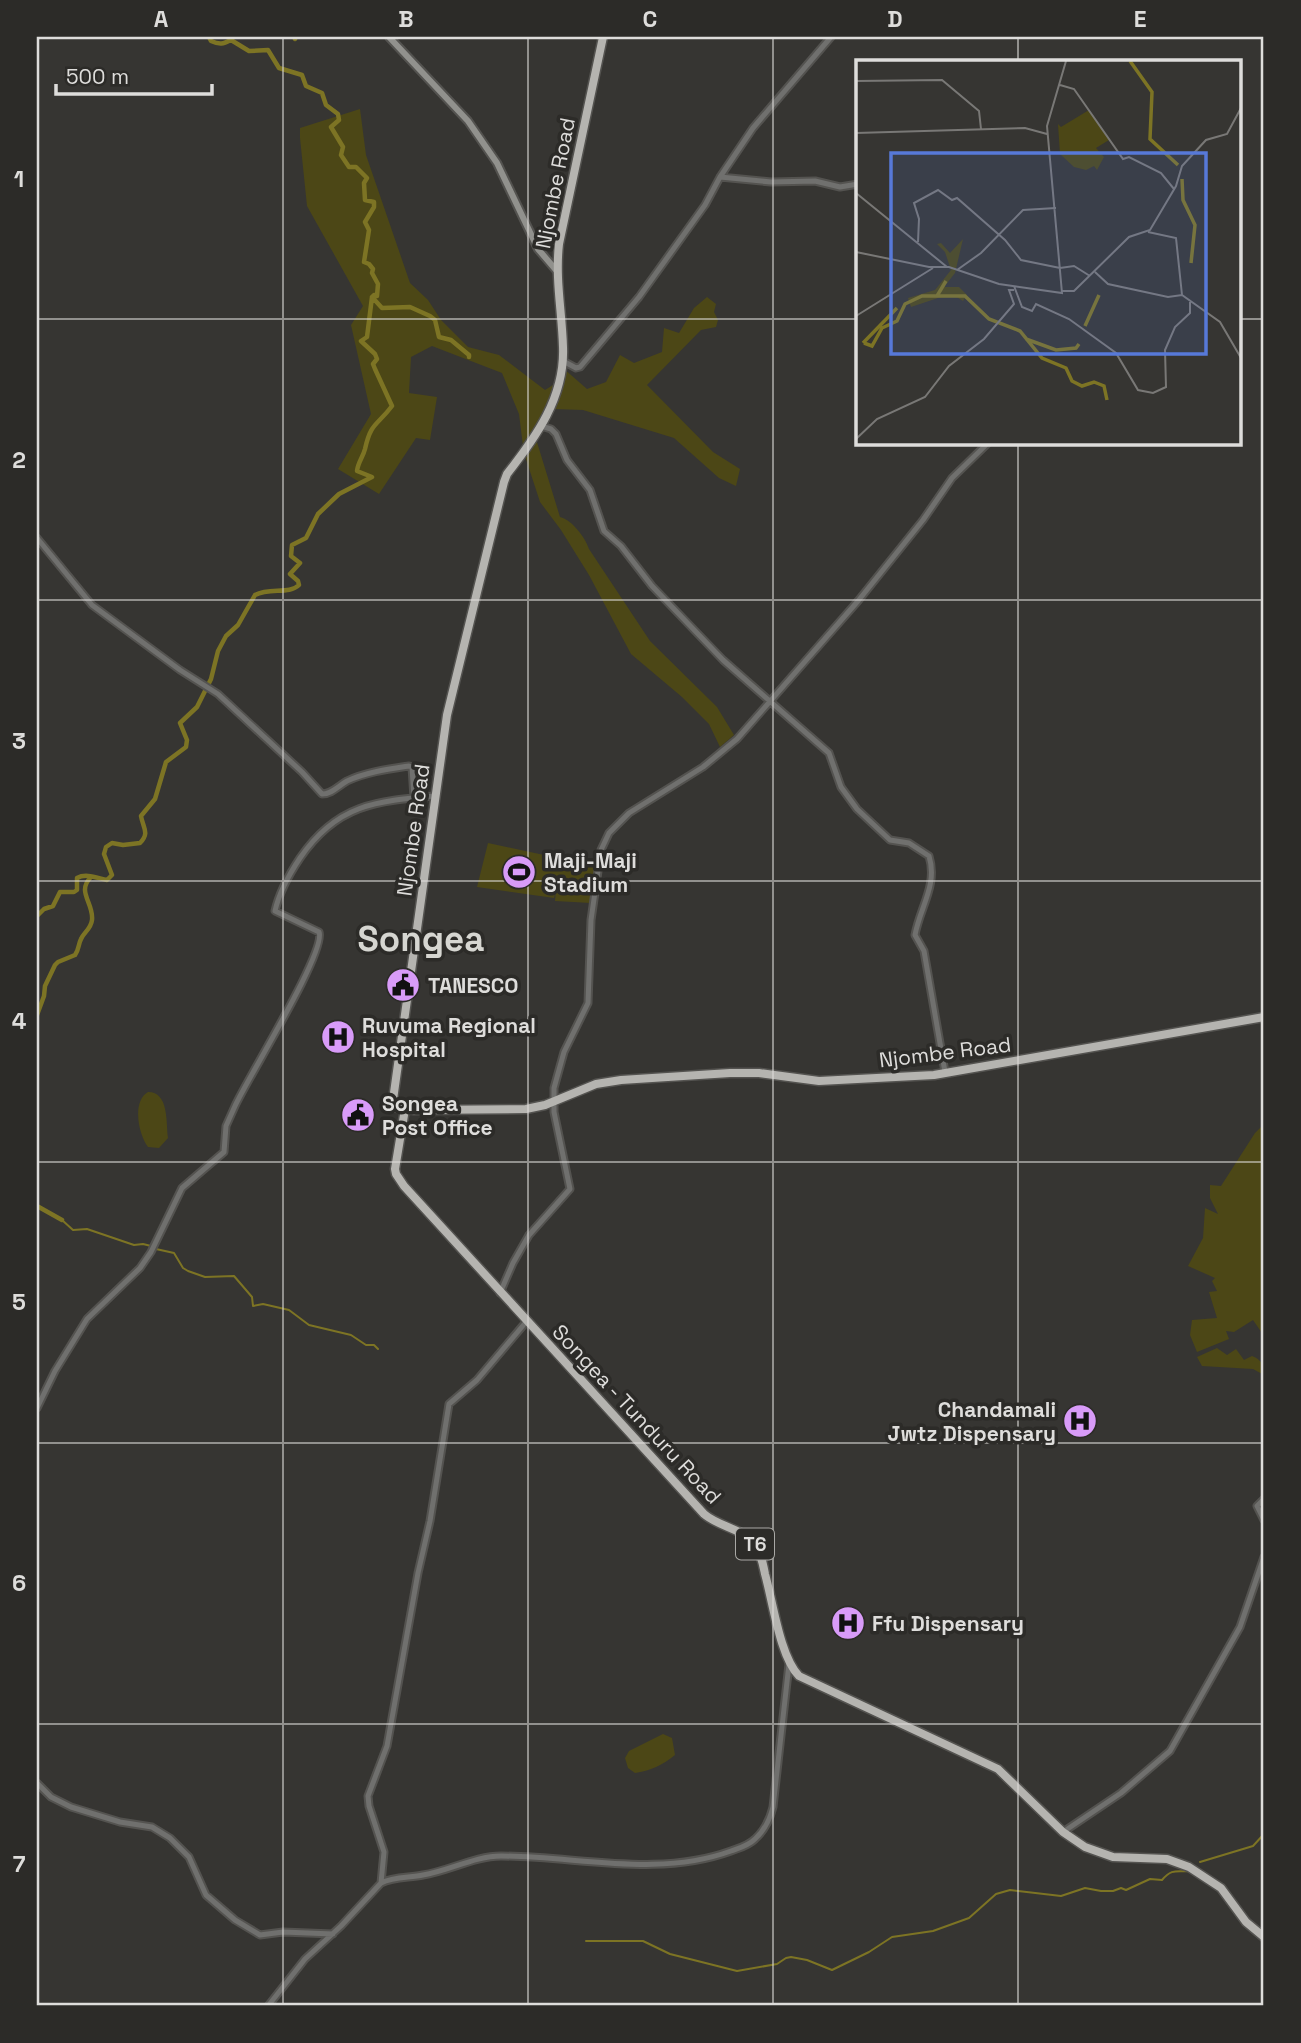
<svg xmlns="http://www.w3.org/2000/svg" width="1301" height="2043" font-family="'Space Grotesk',sans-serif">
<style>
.green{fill:#4c4716}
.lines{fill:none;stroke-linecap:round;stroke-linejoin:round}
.stream{stroke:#7d7424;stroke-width:2}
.river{stroke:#7d7424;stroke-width:4.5}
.tertiary-casing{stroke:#545350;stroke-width:9}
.secondary-casing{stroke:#545350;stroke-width:10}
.trunk-casing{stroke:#545350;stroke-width:11}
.tertiary{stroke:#70706e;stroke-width:5}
.secondary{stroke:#91918d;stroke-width:6}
.trunk{stroke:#b5b4b0;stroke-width:8}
.grid{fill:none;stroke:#dedddb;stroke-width:2;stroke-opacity:0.55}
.labels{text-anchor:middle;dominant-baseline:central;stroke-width:7;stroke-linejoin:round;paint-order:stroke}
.shield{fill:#2c2b28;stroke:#a9a8a5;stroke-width:2}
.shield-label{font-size:19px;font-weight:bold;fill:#dedddb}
.street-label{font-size:21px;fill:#dedddb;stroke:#2c2b28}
.poi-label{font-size:21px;font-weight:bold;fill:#dedddb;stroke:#2c2b28;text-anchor:start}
.town-label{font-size:35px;font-weight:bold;fill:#d6d6d1;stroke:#2c2b28}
.inset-river{fill:none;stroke:#7d7424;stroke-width:3.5}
.inset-road{fill:none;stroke:#797876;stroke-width:2}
.view{fill:#5779d9;fill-opacity:0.15;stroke:#5779d9;stroke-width:3.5}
.inset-edge{fill:none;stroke:#dedddb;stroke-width:3.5}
.neatline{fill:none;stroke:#dedddb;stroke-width:2.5}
.grid-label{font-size:23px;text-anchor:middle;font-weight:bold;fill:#dedddb}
</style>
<rect width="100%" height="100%" fill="#363532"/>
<path class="green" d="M360,109l6,46 44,128 18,17 13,20 27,27 31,8 46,35 8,-5 1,2 -12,28 -19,31 -4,-32 -17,-41 -70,-27 -21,11 -2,36 28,4 -7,43 -14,-2 -37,56 -41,-25 33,-55 -20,-89 12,-19 -56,-100 -7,-68v-10z
M707,297l9,7 -2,8 4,8 -2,7 -15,3 -54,55 66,67 27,17 -4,17 -17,-8 -45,-40 -91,-28 -30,-1 10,-41 24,21 19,-7 14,-27 14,8 28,-11 2,-24 15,5 15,-25z
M536,439l24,78c12,3 25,20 29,32l61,92 67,66 17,28 -14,12 -11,-23 -27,-27 -51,-43 -42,-79 -28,-45 -21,-28 -15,-46z
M488,843l70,15 -1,12 5,-10 34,7 -5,36 -36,-2 1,-12 -2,9 -77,-11z
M148,1092c21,0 18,30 20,46l-9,10 -11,-1c-10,-13 -16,-46 0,-55z
M1264,1124v212l-11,-16 -19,12 -8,-1 3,8 -32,13 -7,-17 2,-15 25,-2 -8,-26 8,-1 -5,-10 3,-3 -27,-12 15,-28 2,-30 13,6 -8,-16v-13l11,1 34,-53z
M1217,1348l10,7 9,-6 8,11 8,-4c10,4 12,9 12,19l-11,-6 -51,-3 -5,-9z
M663,1734l9,4 3,17c-12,10 -25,16 -40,18l-7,-5 -3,-10 4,-7z"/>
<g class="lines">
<path class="stream" d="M62,1220l11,10 14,-1 47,16 9,-1 8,2
M156,1249l18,4 9,15 5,3 17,6 29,-1 18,21 1,9 10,-2 26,6 20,15 42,10 15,10h8l4,4
M1200,1862l53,-16 11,-12
M586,1941h57l27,13 67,17 40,-7 9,-6 5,-1 16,3 25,10 37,-18 23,-15 41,-6 36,-13 27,-24 14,-4 51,6 24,-8 16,3h12l8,-3 5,2 24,-11 12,1c10,-12 15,-8 28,-9"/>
<path class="river" d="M209,37l2,4c9,4 12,3 20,-1l18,11 19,-1 11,18 23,7 4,11 16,7 4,12 12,9 1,6 -8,7 12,20 -2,8 8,12h7l11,11 -3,5 1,17 9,2v5l-9,15 4,8 -5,32 5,2 4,5 -1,4 6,11 -1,12 -3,-1 -2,2 10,11 28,-1 20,9 5,4 4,17 12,3 18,15v2
M294,37l1,2
M37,916l7,-7 9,-3 7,-14h14l3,-2v-12c9,-5 20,0 30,2l5,-5 -8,-21 2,-7 6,-4 11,2 17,-2c10,-10 3,-15 1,-27l14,-17 11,-37 20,-15 1,-7 -7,-17 17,-16 14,-28 7,-28 8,-15 12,-11 17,-30c15,-8 34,0 44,-10l-1,-4 -8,-7 10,-11 -9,-7 1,-11 14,-7 12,-24 21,-20 33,-17 -15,-6c1,-9 6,-14 8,-22 6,-27 12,-23 27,-43l-17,-37 -2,-5 4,-5 -2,-5 -14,-13 6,-4 5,-40
M37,1015l7,-19 1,-10 10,-21 3,-3 17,-7c4,-5 3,-10 6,-16 3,-7 10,-10 11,-19 2,-17 -16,-28 -1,-43
M37,1206l25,14"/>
<g class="tertiary-casing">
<path id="tertiary" d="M720,177l51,5 44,-1 25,6 18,-3
M563,361l13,7 4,-1 59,-70 66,-92 15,-28 33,-49 78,-91
M541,426l10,3 5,5 11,26 23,30 14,41 17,15 31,40 71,74 106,93 12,34 16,22 33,31 19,3 20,13c9,29 -9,51 -14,79l9,16 21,121
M37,538l55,67 88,65 38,24 84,78 20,22c10,0 16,-8 25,-13 19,-9 42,-12 62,-15l3,1 2,31
M500,1293l13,-30 16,-28 41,-46 -16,-77v-24l10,-36 24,-49 3,-83 10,-70 8,-17 20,-20 74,-46 34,-28 121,-138 65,-81 29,-42 36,-35
M37,1408l18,-37 32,-52 53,-51 11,-16 31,-64 42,-36 2,-26 9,-20c12,-27 92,-155 84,-174l-44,-21c4,-18 15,-38 25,-53 37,-54 76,-57 136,-62
M1264,1499l-7,7 7,14
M37,1783l14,14 20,10 49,15 32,5 18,11 19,19 17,38 29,25 25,15 23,-3 50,2
M1063,1832l58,-39 49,-42 70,-124 24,-70
M381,1883c13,-7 29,-5 42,-8 26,-4 52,-19 78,-19 76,0 156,22 230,-5 8,-3 17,-5 24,-12 9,-8 15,-20 18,-32l16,-143
M268,2006l37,-47 36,-33 40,-43 3,-31 -15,-46 -1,-10 19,-50 31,-173 12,-52 19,-117 28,-24 49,-58"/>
</g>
<g class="secondary-casing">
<path id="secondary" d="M389,37l79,84 29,42 41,86 18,21"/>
</g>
<g class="trunk-casing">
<path id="trunk" d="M603,37l-44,207c-4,35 3,68 4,103 2,50 -27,90 -56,127l-3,8 -57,233 -55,392 22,3 112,-1 19,-4 51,-21 25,-4 109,-7h29l60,8 115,-6 330,-58
M405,1109l-10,60 1,5 8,12 300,328c15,13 38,14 50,30 7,8 9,20 11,30 8,28 15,83 34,102l199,93 65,63 22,15 28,10 54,2 22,8 32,21 25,34 18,15"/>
</g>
<use href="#tertiary" class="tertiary"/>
<use href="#secondary" class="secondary"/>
<use href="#trunk" class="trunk"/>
</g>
<path class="grid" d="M283,37v1969M528,37v1969M773,37v1969M1018,37v24M37,319h821M1240,319h24M1018,443v1563M37,600h1227M37,881h1227M37,1162h1227M37,1443h1227M37,1724h1227"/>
<defs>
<g id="stadium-disc" transform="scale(1.75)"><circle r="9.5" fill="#d89bf8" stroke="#2c2b28"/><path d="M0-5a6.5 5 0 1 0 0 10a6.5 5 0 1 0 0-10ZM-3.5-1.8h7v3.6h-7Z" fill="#111"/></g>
<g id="civic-disc" transform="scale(1.75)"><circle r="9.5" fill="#d89bf8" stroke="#2c2b28"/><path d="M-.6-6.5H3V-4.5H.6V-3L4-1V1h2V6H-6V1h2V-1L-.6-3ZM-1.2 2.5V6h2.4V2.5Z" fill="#111"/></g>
<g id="hospital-disc" transform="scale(1.75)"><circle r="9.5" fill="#d89bf8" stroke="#2c2b28"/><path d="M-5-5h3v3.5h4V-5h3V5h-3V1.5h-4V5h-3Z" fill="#111"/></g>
</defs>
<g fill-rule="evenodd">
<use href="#stadium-disc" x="519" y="872"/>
<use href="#civic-disc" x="403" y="985"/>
<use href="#hospital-disc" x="338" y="1037"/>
<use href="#civic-disc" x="358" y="1115"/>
<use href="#hospital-disc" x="1080" y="1421"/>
<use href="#hospital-disc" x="848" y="1623"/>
</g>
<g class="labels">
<rect class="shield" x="736" y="1528.5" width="38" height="31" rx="5"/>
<g class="shield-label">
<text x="755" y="1544">T6</text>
</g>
<g class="street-label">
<text transform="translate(555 183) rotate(-79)">Njombe Road</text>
<text transform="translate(413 830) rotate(-82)">Njombe Road</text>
<text transform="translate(945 1052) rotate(-7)">Njombe Road</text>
<text transform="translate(637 1414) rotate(47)">Songea - Tunduru Road</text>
</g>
<g class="poi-label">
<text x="544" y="860">Maji-Maji<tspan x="544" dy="24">Stadium</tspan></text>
<text x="428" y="985">TANESCO</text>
<text x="362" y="1025">Ruvuma Regional<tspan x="362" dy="24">Hospital</tspan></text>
<text x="382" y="1103">Songea<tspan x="382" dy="24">Post Office</tspan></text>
<text x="1056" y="1409" text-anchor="end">Chandamali<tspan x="1056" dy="24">Jwtz Dispensary</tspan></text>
<text x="872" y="1623">Ffu Dispensary</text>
</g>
<g class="town-label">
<text x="421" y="939">Songea</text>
</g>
</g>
<g transform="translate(856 60)">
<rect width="385" height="385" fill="#363532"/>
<path d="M233,50l20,30 -13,8 8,9 -7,13 -3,-4 -8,4 -12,-3 -14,-13 -2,-30 3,3zM107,179l-8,34 -11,14h15l8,8 -4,6 -8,-5 -17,2 -27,9 -3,-9 27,-8 16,-20 -6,-18 -8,-8 4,-1 9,10z" fill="#4c4716"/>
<path class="inset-river" d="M274,1l22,31 -2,47 28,26M326,119l1,21 12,25 -4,38M81,236h28l24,23 31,12 22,27 24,10 6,13 10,5 12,-4 10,4 3,14M229,266l14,-31M170,279l30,11 20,-2 3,-4M7,283l34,-35M8,283l8,3 10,-18 15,-7 8,-17 17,-8h15l9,-15"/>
<path class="inset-road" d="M0,21l86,-1 37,31 2,18M204,25l14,4 49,70 6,-2 32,16 13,16M0,73l169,-5 22,6M0,133l91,74M292,172l28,6 6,57M62,182l1,-23 -5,-16 24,-13 14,10 5,-2 48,42 16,20 39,8 14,-2 16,10M0,192l73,15h20l50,17 63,9 -15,-167 19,-65M101,210l24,-17 42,-43 33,-2M239,212l13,12 60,13 14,-2 38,27 21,36M158,226l8,21 10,4 4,-7 33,15 47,34 22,37 15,3 13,-6 -1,-37 10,-23 15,-14v-11M206,231h12l55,-54 21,-7 26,-44 6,-20 24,-26 21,-6 14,-26M0,256l77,-48M0,379l21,-20 48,-22 24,-31 35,-27 30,-35 -5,-14h5"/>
<path class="view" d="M35,93h315v201h-315z"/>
<rect width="385" height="385" class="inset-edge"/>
</g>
<rect width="1301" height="2043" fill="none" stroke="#2c2b28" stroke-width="77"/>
<path d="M56 84v10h156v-10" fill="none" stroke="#dedddb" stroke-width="3.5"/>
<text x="66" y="84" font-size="21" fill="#dedddb" stroke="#2c2b28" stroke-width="5" paint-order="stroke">500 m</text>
<rect x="38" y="38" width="1224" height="1966" class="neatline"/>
<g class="grid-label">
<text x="161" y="27">A</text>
<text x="406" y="27">B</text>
<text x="650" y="27">C</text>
<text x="895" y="27">D</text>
<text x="1140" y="27">E</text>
<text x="19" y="187">1</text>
<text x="19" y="468">2</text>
<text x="19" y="749">3</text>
<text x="19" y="1029">4</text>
<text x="19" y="1310">5</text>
<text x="19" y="1591">6</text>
<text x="19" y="1872">7</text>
</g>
</svg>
